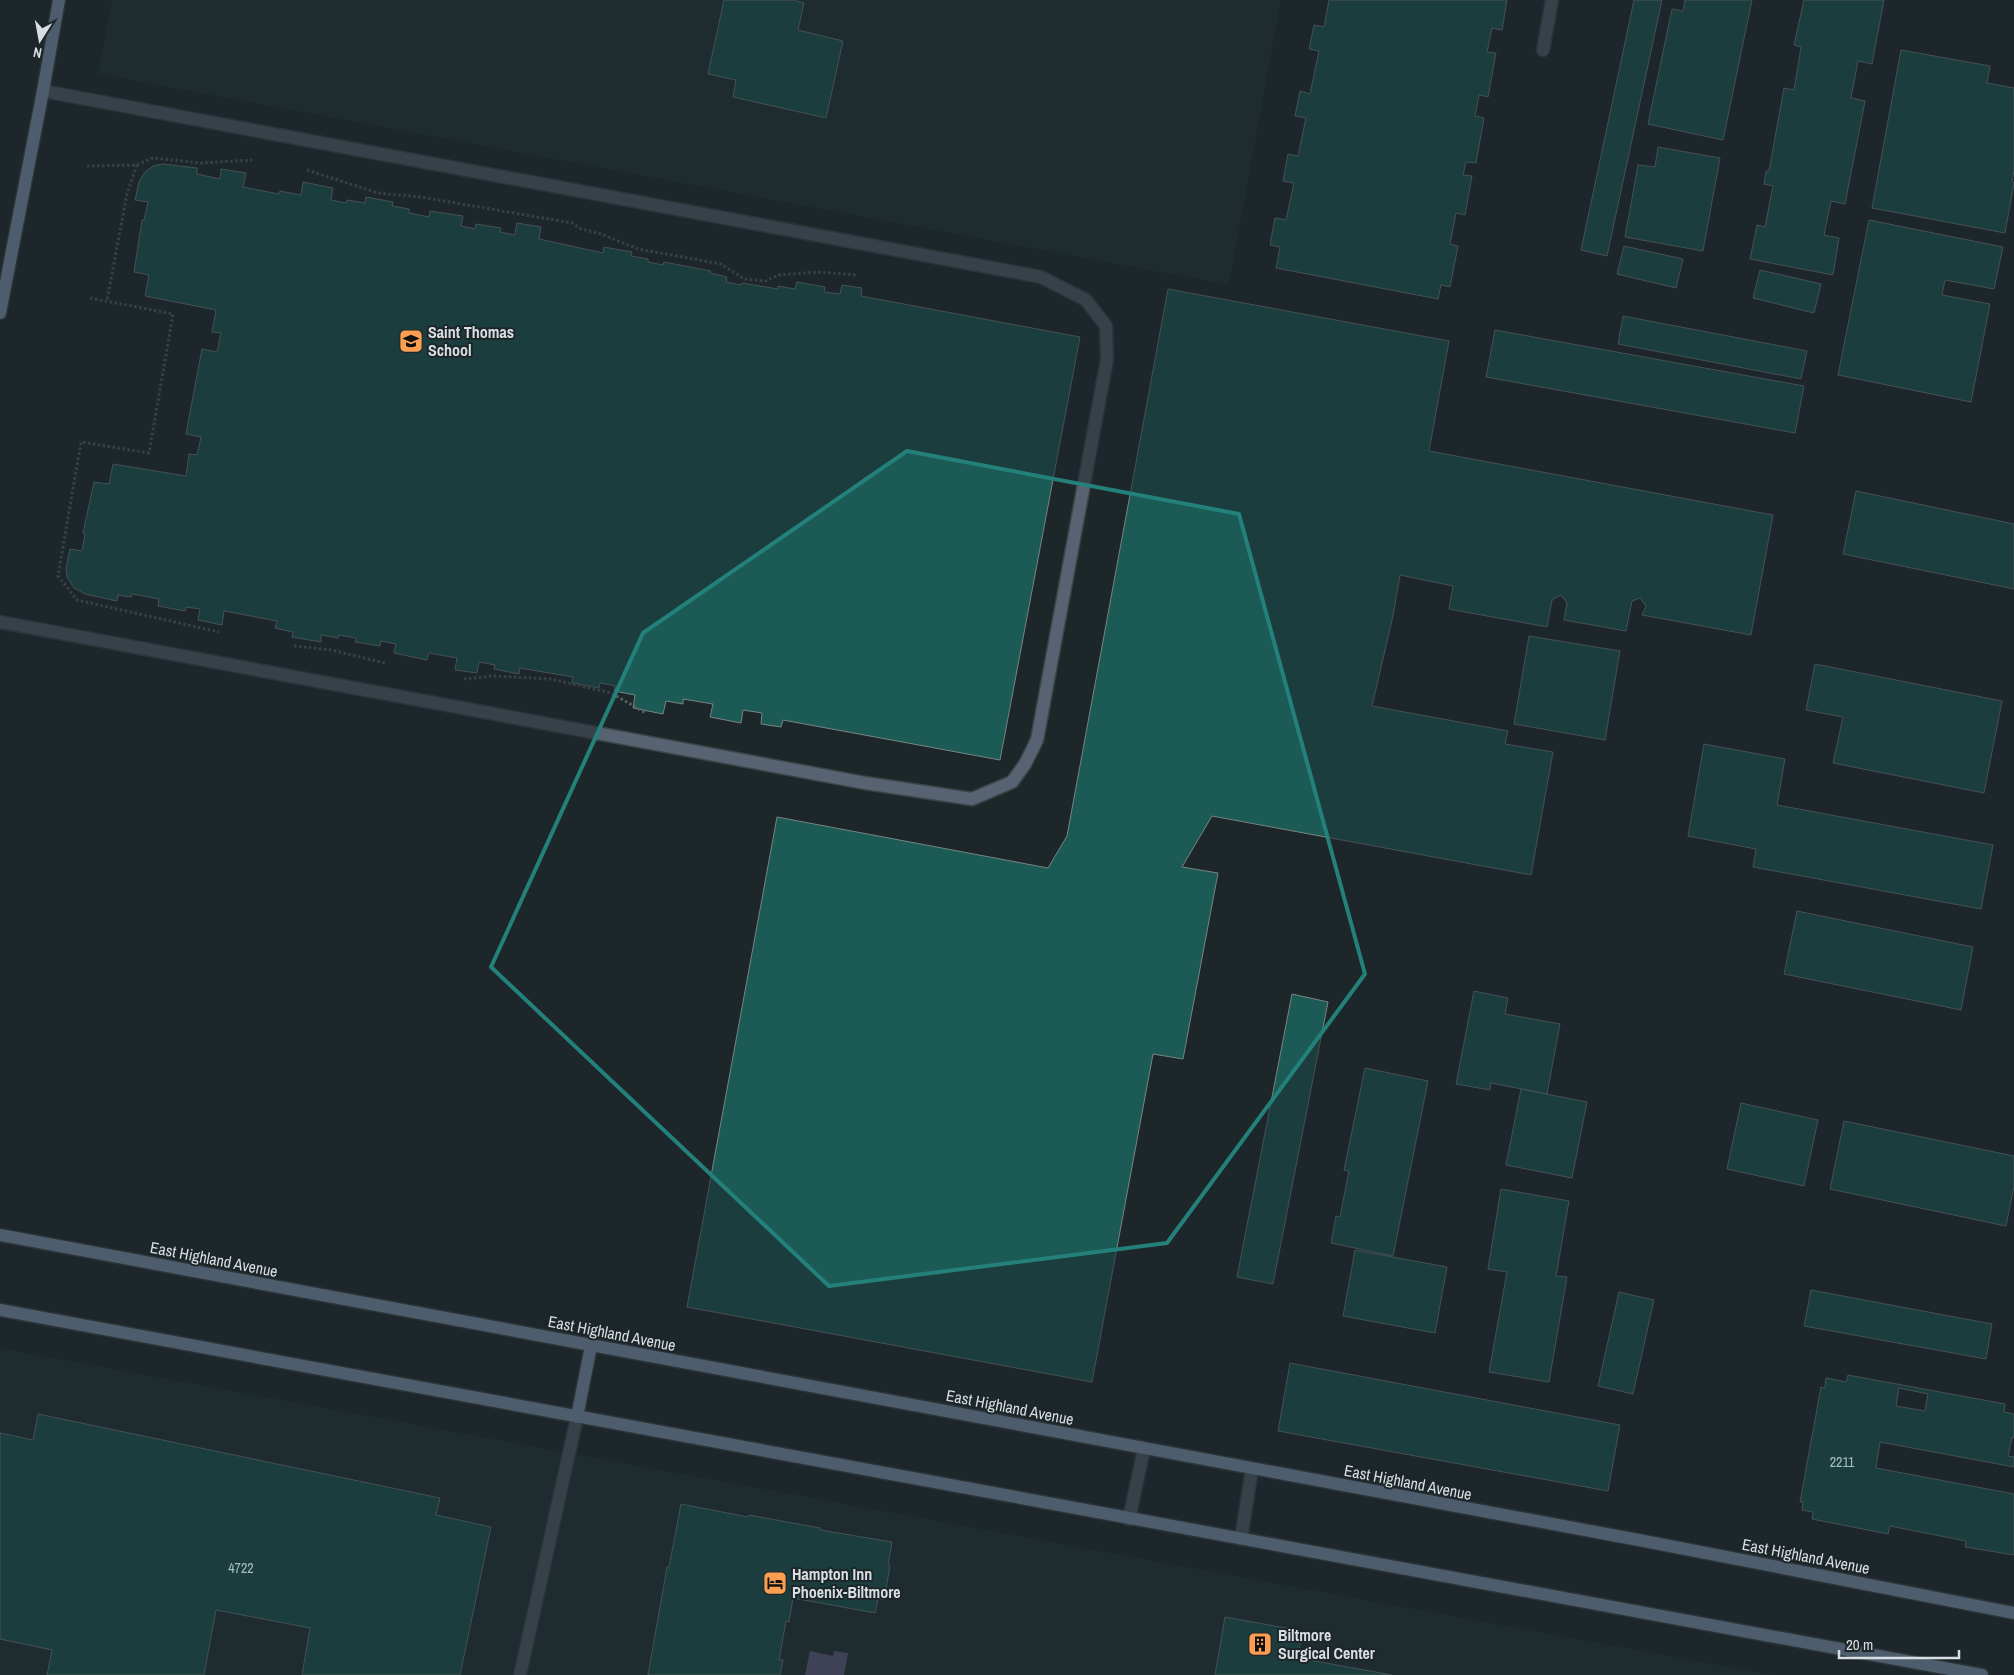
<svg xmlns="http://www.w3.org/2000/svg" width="2014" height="1675" font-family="'Archivo Narrow',sans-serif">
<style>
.built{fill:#1f3137}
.water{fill:#69658c}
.building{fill:#1c5a56;stroke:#778583;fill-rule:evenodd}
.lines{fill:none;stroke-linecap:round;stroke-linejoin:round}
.minor-casing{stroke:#3b4447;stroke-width:15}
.major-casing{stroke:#3b4447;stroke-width:15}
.path{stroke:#586164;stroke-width:3;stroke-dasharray:2.5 2.5;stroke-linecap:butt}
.minor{stroke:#576272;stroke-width:12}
.major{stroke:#89a0bf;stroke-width:12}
.marked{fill:none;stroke:#23807a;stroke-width:4;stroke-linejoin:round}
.labels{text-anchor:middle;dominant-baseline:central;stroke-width:4;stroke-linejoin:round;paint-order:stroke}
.number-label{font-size:14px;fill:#a9bdbe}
.poi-label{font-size:16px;font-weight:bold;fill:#d8dee1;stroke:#1d272a;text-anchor:start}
.street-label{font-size:16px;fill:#d8dee1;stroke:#1d272a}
</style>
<rect width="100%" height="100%" fill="#1d272a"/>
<path class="built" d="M112,0h1169l-52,285 -1131,-211z
M0,1348l1773,327h-1773z"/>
<path class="water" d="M810,1651l23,5 1,-5 14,2 -4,22h-39z"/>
<path class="building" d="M724,0h69l11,3 -6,27 45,11 -17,77 -93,-21 3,-17 -28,-6z
M1329,0h178l-5,30 -10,-2 -5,24 9,1 -8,44 -9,-2 -4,21 9,2 -8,45 -10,-1 -3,13 9,1 -7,39 -9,-2 -6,31 8,2 -8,41 -9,-2 -3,14 -162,-31 4,-21 -10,-2 5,-27 11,2 8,-37 -11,-2 5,-27 10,2 8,-38 -11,-2 5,-25 10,3 9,-43 -10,-2 5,-24 10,2z
M1634,0h28l-55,256 -26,-6z
M1685,0h67l-29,140 -75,-16 24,-115 11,2z
M1804,0h80l-12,64 -14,-3 -7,37 14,3 -20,103 -14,-3 -7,34 15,3 -6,37 -83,-16 7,-34 8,2 8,-41 -9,-2 2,-13h3l15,-83 10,2 7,-43 -7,-2z
M1901,50l89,16 -3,17 27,5v83l-2,10 2,2 -9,50 -133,-25z
M1658,147l62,11 -17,93 -78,-14 13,-72 17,2z
M163,164l34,4v6l23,5 1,-10 25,4 -3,14 36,7 1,-3 21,4 2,-13 30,6 -2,12 15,3 1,-3 18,3 1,-6 27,5 -1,4 17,3v4l20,4 1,-6 33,5 -2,10 14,3 1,-5 25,4 -1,4 15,3 2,-12 24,4 -2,12 64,14 1,-6 28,5 -1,4 17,3v3l15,3 1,-3 47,9 -1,2 17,4 -1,5 15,3 1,-2 36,6v-3l17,3 2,-7 28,5 -1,5 16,2 2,-9 20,3 -1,8 219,41 -80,423 -217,-40 -2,7 -20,-3 1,-11 -19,-3 -2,13 -31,-6 3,-13 -30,-5v5l-17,-3 -3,13 -30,-6 2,-13 -21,-4 1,-5 -15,-3 -1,5 -27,-5 1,-6 -53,-9 -1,6 -25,-5 1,-4 -16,-3 -2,11 -22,-3 2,-12 -28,-5 -2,7 -33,-7 2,-9 -15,-3 -1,5 -25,-4 1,-4 -17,-3 -1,3 -17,-3v7l-29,-5 1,-5 -18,-4 2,-7 -53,-10 -2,14 -24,-5 2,-11 -14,-2 -1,4 -27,-5 1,-7 -27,-5 -1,3 -13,-2 -1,6 -32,-7 -11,-6 -7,-11 -1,-10 4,-18 12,2 3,-17 -2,-1 11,-51 15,2 4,-20 73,12 3,-22 8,1 4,-18 -15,-3 16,-85 15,3 4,-19 -9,-1 4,-22 -71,-14 4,-21 -15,-3 8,-52h2l4,-18 -13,-2 4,-18 6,-10 8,-6z
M1869,220l134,27 -9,42 -49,-9 -3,15 48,9 -19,98 -133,-27z
M1624,246l59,13 -7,29 -59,-14z
M1760,270l61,14 -7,29 -61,-15z
M1168,289l281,52 -20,110 344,64 -22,120 -109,-20 4,-9 -6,-8 -8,3 -6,30 -62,-11 3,-17 -6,-8 -9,5 -5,27 -98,-18 4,-23 -53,-11 -7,41 -21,90 136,25 -3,13 48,8 -22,123 -319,-59 -30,51 36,6 -35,186 -30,-5 -61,328 -405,-75 90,-490 271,51 19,-32z
M1623,316l184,35 -6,28 -183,-35z
M1495,330l309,56 -9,47 -309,-56z
M1856,491l158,33v65l-171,-35z
M1529,636l91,15 -15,89 -91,-16z
M1815,664l187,37 -18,92 -151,-30 10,-46 -37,-7z
M1704,744l81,15 -8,46 216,40 -12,64 -228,-42 3,-18 -68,-13z
M1797,911l176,36 -12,63 -177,-36z
M1474,991l34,7 -3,16 55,10 -13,70 -56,-11 -1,7 -34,-6z
M1292,994l36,8 -55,282 -36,-7z
M1365,1068l63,13 -35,175 -62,-13 5,-27 4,1 9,-46 -5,-1z
M1521,1089l66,13 -15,76 -66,-13z
M1741,1103l77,17 -14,66 -77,-17z
M1844,1121l170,35v30l-8,40 -176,-37z
M1501,1189l68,12 -13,75 11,1 -18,105 -60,-10 18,-100 -19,-3z
M1355,1250l92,17 -12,66 -92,-17z
M1811,1290l181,34 -6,35 -182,-33z
M1619,1292l35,8 -21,94 -35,-8z
M1290,1363l330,62 -12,66 -330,-60z
M1848,1375l157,29 -1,8 10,2v24l-2,-1 -4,19 6,1v10l-134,-25 -4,26 138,26v61l-49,-8 1,-6 -76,-15 -2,8 -76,-15 1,-7 -11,-2 1,-8h-3l21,-115 4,1 1,-10 20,4zM1899,1388l29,6 -3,17 -29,-5z
M38,1414l402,84 -4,17 55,12 -31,148h-158l8,-47 -94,-18 -12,65h-157l5,-25 -52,-11v-206l33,7z
M681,1504l67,13 1,-2 71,13v2l72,12 -4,23 2,1 -6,34 -6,-1 -3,14 -82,-15 -4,24 -3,-1 -7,39h4l-3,15h-132l19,-108h2z
M1225,1617l77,14 -4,27 94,17h-177z"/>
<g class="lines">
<g class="minor-casing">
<path id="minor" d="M1543,50l9,-50
M0,622l865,161 107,16 40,-17 13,-18 12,-24 70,-381 -1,-33 -20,-26 -45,-23 -998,-186
M1129,1519l15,-70
M1241,1539l11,-70
M520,1675l57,-258"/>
</g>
<g class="major-casing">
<path id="major" d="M0,313l43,-222 16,-91
M0,1235l1644,306 370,72
M0,1310l1982,365
M577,1417l14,-71"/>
</g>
<path class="path" d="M137,165l16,-7 48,5 51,-3
M87,166l50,-1 -10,29 -20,106
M307,170l71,23 43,4 151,26 9,6 20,5 37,15 83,15 23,15 22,2 12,-6 40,-3 39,3
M90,298l83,16 -24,139 -68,-11 -23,134 19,24 142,32
M294,646l37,4 54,13
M464,679l28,-3 59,3 60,14 35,20"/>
<use href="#minor" class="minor"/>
<use href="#major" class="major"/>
</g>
<path d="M0 0H2014V1675H0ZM907,451l332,63 126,460 -198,269 -338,43 -338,-319 152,-334z" fill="#1d272a" fill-opacity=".55" fill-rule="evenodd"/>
<path class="marked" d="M907,451l332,63 126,460 -198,269 -338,43 -338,-319 152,-334z"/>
<defs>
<g id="school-square" transform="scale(1.25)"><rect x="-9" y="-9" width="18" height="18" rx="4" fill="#fb9e51" stroke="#1d272a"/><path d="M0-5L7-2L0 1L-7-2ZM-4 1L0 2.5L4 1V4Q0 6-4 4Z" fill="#111"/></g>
<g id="hotel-square" transform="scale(1.25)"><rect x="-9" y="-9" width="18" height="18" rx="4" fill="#fb9e51" stroke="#1d272a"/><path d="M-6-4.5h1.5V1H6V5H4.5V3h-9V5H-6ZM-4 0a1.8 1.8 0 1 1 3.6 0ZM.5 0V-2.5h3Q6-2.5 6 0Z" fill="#111"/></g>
<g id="building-square" transform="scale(1.25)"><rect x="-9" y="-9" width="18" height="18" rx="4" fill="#fb9e51" stroke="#1d272a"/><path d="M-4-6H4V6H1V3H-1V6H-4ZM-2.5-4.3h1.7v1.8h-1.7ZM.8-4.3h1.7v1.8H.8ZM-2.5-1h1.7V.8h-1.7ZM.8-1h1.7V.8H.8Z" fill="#111"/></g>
</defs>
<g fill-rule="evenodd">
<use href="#school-square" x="411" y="341"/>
<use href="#hotel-square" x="775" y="1583"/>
<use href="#building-square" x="1260" y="1644"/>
</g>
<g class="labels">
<g class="number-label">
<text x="1842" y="1462">2211</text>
<text x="241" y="1568">4722</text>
</g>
<g class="poi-label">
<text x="428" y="332">Saint Thomas<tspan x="428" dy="18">School</tspan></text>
<text x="792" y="1574">Hampton Inn<tspan x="792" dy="18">Phoenix-Biltmore</tspan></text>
<text x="1278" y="1635">Biltmore<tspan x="1278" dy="18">Surgical Center</tspan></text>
</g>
<g class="street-label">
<text transform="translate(214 1259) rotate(11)">East Highland Avenue</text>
<text transform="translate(612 1333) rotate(11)">East Highland Avenue</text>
<text transform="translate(1010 1407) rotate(11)">East Highland Avenue</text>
<text transform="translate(1408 1482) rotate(11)">East Highland Avenue</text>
<text transform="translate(1806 1556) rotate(11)">East Highland Avenue</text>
</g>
</g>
<g transform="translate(40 40) rotate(191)" stroke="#1d272a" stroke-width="4" paint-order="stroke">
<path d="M0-4L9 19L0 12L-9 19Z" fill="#d8dee1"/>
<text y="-8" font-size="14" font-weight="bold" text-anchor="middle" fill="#d8dee1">N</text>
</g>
<path d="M1839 1650v8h120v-8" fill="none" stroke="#d8dee1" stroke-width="2.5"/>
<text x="1846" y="1650" font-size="15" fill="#d8dee1" stroke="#1d272a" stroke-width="4" paint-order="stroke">20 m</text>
</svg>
